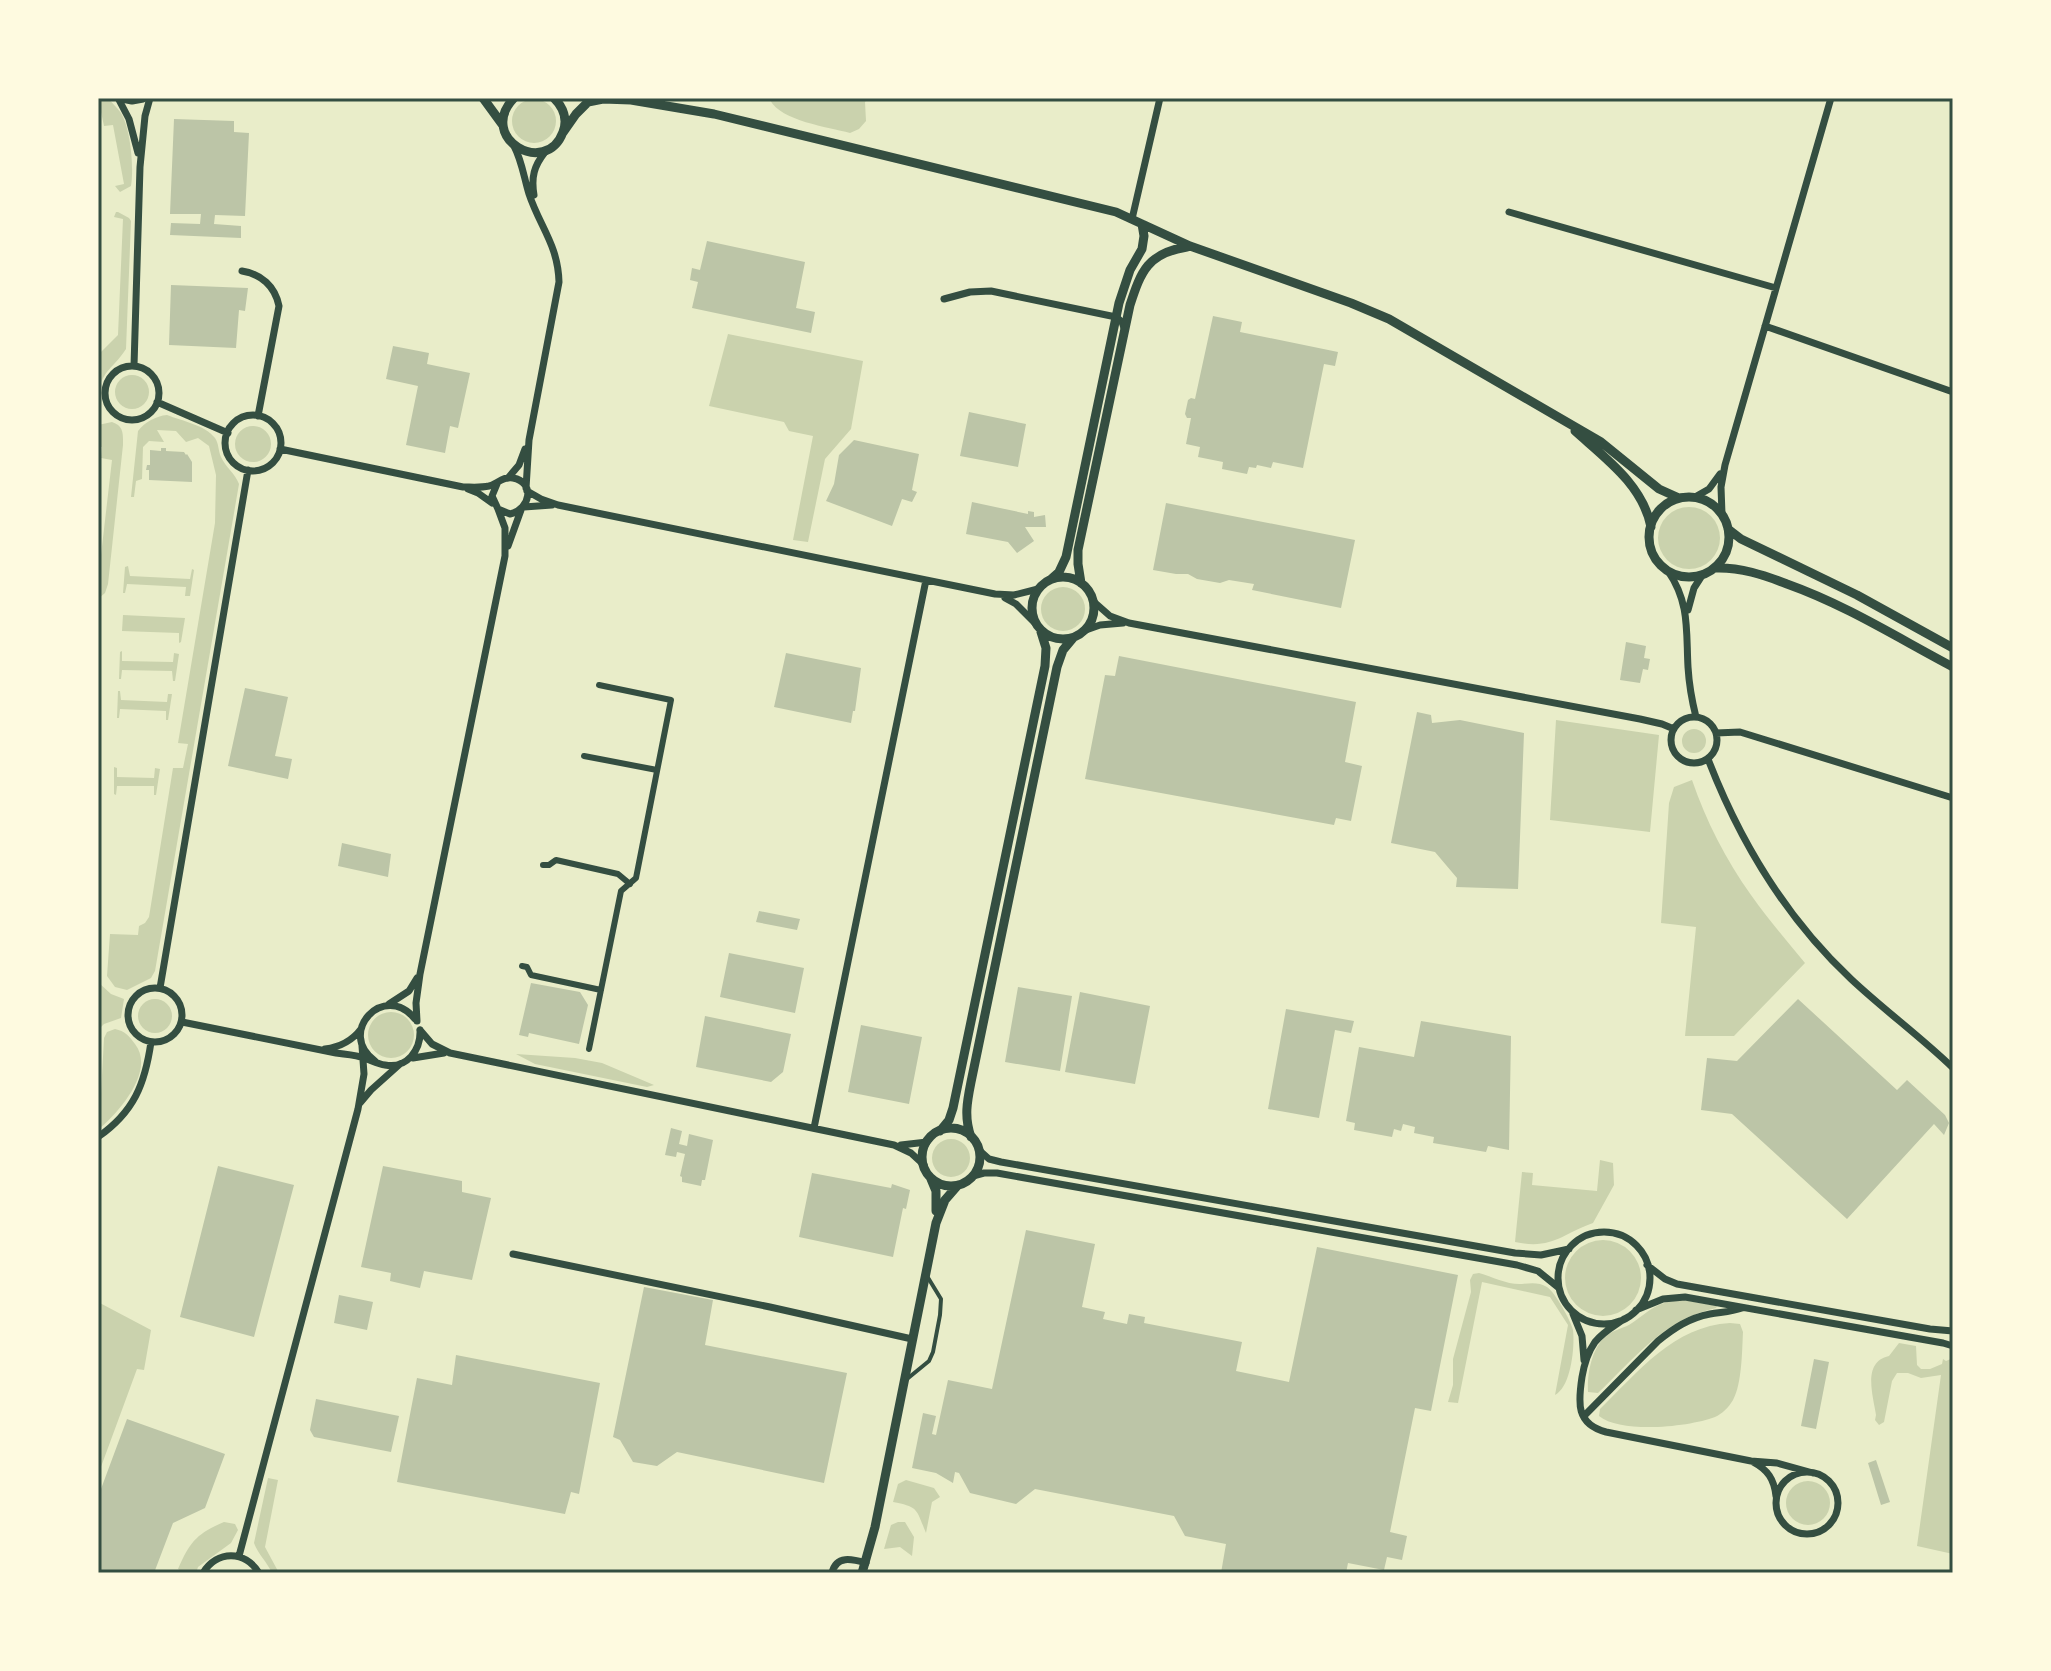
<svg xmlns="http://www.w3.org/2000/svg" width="2051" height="1671" font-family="'Exo 2',sans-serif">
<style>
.green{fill:#cad2ad}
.building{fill:#bcc5a7}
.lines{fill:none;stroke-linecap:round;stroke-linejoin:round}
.service{stroke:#344e41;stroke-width:4}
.pedestrian{stroke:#344e41;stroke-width:6}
.minor{stroke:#344e41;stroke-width:7}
.tertiary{stroke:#344e41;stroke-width:9}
.neatline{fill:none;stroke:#344e41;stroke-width:3}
</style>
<rect width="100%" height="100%" fill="#e9edc9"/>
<path class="green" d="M98,98h9c5,4 10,10 14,15 10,17 13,55 10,73l-11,6 -5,-6 9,-2 -11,-59 -9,1z
M771,98h97l-3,4 1,19 -7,8 -9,4c-22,-6 -69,-12 -80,-33z
M512 121a22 22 0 1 1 44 0a22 22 0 1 1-44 0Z
M116,212h2l11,6 2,3 -5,128c-12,19 -23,20 -28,44v-38l20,-20 5,-116 -9,-2z
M728,334l135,27 -12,68 -26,30 -17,83 -15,-2 20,-104 -24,-5 -5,-9 -75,-16z
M115 392a17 17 0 1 1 34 0a17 17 0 1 1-34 0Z
M167,415c15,6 38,10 48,23 4,6 3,12 6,19 5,11 14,16 18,27l-84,487 -4,7 -24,12 -12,-3 -8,-11 3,-42 28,1 1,-9 6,-3 4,-6 24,-149h10l5,-24 -10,-1 37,-220 1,-48 -7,-29 -11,-8 -12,4 -10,-11 -19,-1 7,12 -15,-1 -6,6 -1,32 -6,2 -2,16h-3l7,-66c7,-9 18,-15 29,-16z
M112,422c12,4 11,12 11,23l-15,139 -3,9 -7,6v-18l14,-121 -11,-2 1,-11h-4v-22z
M235 444a18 18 0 1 1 36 0a18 18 0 1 1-36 0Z
M1658 538a31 31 0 1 1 62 0a31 31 0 1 1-62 0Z
M128,566l2,10 60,3 2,-10 2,1 -4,26h-5l1,-9 -59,-3 -2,9h-2l2,-26z
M1041 609a22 22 0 1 1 44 0a22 22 0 1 1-44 0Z
M123,615l62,3 -4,24 -2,1v-10l-57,-2z
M122,651v10l51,1 1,-9 5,1 -4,27h-2l-1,-10 -50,-1 -1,9h-2l1,-27z
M118,691h2l1,9 46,2 1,-8h4l-4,26h-2v-9l-46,-2 -1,9h-2z
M1556,720l103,15 -9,97 -100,-12z
M1682 741a12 12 0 1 1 24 0a12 12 0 1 1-24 0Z
M114,767l3,1v9l37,1 1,-10 5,1 -4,26h-2v-9h-37l-1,9 -2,-1z
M1692,780c14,41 34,80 59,115 17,24 36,46 54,68l-71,73h-49l11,-109 -35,-4 8,-120 5,-16z
M99,983l12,11 13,5 -3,19 -17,6 -6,6z
M138 1016a17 17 0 1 1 34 0a17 17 0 1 1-34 0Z
M368 1035a23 23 0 1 1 46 0a23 23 0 1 1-46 0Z
M115,1029c10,2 14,7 20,15 21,27 -17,69 -37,86v-25l3,-11 3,-56 3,-6z
M516,1054l59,4 27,5 52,22 -7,2 -112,-23z
M932 1158a19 19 0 1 1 38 0a19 19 0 1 1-38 0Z
M1600,1160l13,3 1,22 -21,38c-31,11 -41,27 -78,19l7,-70 11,1 -1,12 65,6z
M1565 1278a38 38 0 1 1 76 0a38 38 0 1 1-76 0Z
M1479,1273c14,4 29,12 43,11 9,-1 17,-2 25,3 8,5 24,34 26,43 2,17 -2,57 -18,65l13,-70 -18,-28 -68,-15 -24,121 -10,-1 5,-17v-26l18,-67 -1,-12 3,-6z
M1683,1300l34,6 -1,2c-52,11 -81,50 -118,85l-10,-1c-1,-19 4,-47 21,-58 7,-5 16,-6 23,-11 21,-14 23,-21 51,-23z
M98,1302l53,28 -7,40 -7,-1 -39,106z
M1730,1323l10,1 3,8c-1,19 -1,52 -10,68 -4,7 -11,14 -18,17 -26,10 -94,17 -116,-1l1,-7c38,-37 74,-83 130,-86z
M1899,1343l17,3 1,19 4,4h9l12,-5 1,-5 3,2 7,-3v196l-36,-8 24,-171 -20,3 -13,-5h-11l-5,8 -8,41 -5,3 -4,-5 1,-5c-3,-20 -14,-53 13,-59z
M268,1478l10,2 -13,67 14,26h-7c-5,-11 -14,-19 -18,-30z
M906,1480l28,8 6,9 -8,5 -6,31c-10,-24 -7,-26 -33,-31l5,-18z
M1786 1503a22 22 0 1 1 44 0a22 22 0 1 1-44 0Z
M224,1522l11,2 3,6 -7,13 -33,24 -2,6h-12l-6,-4c12,-27 18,-35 46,-47z
M898,1522h7l9,15 -2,19 -12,-9 -16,2 7,-24z"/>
<path class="building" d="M174,119l60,2v11l15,1 -4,83 -30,-1 -1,9 27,2v12l-71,-3 1,-12 29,1 1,-10h-31z
M707,241l98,21 -9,46 19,4 -4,21 -119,-25 6,-26 -8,-2 2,-12 8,2z
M171,285l77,3 -3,23 -6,-1 -3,38 -67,-3z
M1213,316l29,6 -2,10 98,20 -3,14 -11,-2 -21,104 -30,-6 -2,6 -14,-3 -1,3 -7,-1 -2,7 -25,-5 1,-7 -25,-5 2,-10 -14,-3 5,-26h-4l-2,-4 3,-14 3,-2 4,1z
M393,346l36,7 -2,11 43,9 -12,55 -8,-2 -5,27 -39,-8 12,-59 -32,-7z
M969,412l57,12 -8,43 -58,-11z
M854,440l65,14 -7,36 5,2 -5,10 -10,-3 -10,27 -66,-25 8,-17 5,-29z
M161,448h5v3l18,1 2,3 1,-1 5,8v20l-43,-2v-10h-3l1,-5h3v-15l11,1z
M972,502l56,12v-3l6,1v5l11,-2 1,12h-21l9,14 -17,12 -9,-11 -42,-8z
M1166,503l189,37 -14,68 -89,-18 2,-6 -25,-4 -9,3 -23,-4 -9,-5h-12l-23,-4z
M1626,642l20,4 -2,12 6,1 -2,11 -5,-1 -3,14 -20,-3z
M786,653l75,15 -6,43h-2l-2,12 -77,-16z
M1119,656l237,46 -11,60 17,4 -11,55 -15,-3 -2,7 -249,-46 20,-104 10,1z
M245,688l43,9 -13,59 17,3 -4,20 -60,-13z
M1417,712l14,3 1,8 28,-3 64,13 -6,156 -62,-2 1,-9 -22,-26 -44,-9z
M342,843l49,11 -3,23 -50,-11z
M759,911l41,8 -3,11 -41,-8z
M729,953l75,15 -9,45 -75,-16z
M531,983l49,9 8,13 -9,39 -50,-11 -1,4 -9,-2z
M1018,987l54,9 -12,75 -55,-9z
M1080,992l70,14 -15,78 -70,-12z
M1798,999l99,91 10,-10 38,35 4,8 -5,12 -10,-11 -87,95 -115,-105 -31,-4 6,-52 30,3z
M1286,1009l68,12 -3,12 -16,-3 -16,88 -51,-9z
M705,1016l86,18 -8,38 -12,10 -75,-15z
M1421,1021l90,15 -2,114 -21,-4 -2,6 -53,-9 1,-6 -20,-4 1,-6 -12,-3 -2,7 -7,-2 -2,8 -38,-7 1,-7 -9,-2 13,-74 55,10z
M861,1025l61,12 -13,67 -61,-12z
M671,1128l11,3 -3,13 8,2 2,-12 24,6 -8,40h-3l-1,6 -19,-4v-5l-2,-1 5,-22 -8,-2 -1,5 -11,-2z
M218,1166l76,19 -40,152 -74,-20z
M383,1166l79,15v11l29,6 -19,82 -48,-9 -4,17 -30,-7 1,-8 -30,-6z
M812,1173l79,15 1,-4 18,6 -4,19 -3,-1 -10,49 -94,-20z
M1026,1230l69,14 -13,63 23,5 -2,7 24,5 2,-10 16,3 -1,6 98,19 -6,29 53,11 28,-135 141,28 -27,136 -16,-3 -25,124 17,4 -5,24 -15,-3 -3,13 -36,-7 -2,10h-125l5,-29 -41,-8 -11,-20 -139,-27 -19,15 -46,-11 -11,-20 -4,-1 -2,11 -17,-10 -24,-5 11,-55 13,3 -4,18 4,1 12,-55 44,9z
M644,1287l69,13 -8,45 142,28 -23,110 -147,-31 -20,14 -24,-4 -13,-22 -7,-3z
M339,1295l34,7 -6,28 -33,-7z
M456,1355l144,28 -21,111 -8,-2 -6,22 -168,-32 20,-104 35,7z
M1814,1359l15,3 -13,67 -15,-3z
M316,1399l83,17 -8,36 -77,-15 -4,-7z
M127,1419l98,35 -20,54 -32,15 -19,50h-56v-60l3,-9 -3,-2v-5z
M1876,1460l14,42 -9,3 -13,-42z"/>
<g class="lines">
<path class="service" d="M907,1379l22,-18 4,-9 7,-37 1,-16 -14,-23"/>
<path class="pedestrian" d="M584,756l73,14
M543,865h6l7,-5 62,14 12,10
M522,966l5,1 4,8 70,15
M589,1049l32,-158 15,-13 35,-178 -72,-15"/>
<path class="minor" d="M118,98l11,21 9,34
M514,146c8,15 10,32 15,48 11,33 29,51 30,88l-30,158 -3,48
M534,195c-3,-18 0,-29 11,-43
M1509,212l267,76
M1132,219l28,-121
M242,271c19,3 33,15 37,35l-21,110
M944,299l26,-7 21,-1 125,26 6,5 2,6
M1765,326l188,66
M105 393a27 27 0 1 1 54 0a27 27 0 1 1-54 0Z
M134,366l6,-199 5,-51 5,-18
M157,402l71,31
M225 443a28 28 0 1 1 56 0a28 28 0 1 1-56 0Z
M280,449l183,38c8,0 17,1 26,-1 8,-2 14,-10 24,-8 22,4 18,31 -3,36l-12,-5 -6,-13 5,-12
M508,478l11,-13 6,-16
M468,489l10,4 14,10
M527,491l14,8 17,6 437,89 19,1 24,-6
M1695,497l14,-8 11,-15
M524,507l28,-2
M1722,514l-1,-27 4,-22 106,-367
M508,546l13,-36
M1668,571c22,32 18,60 20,96 1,17 4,34 8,50
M1005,598l11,6 19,19
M1093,601l17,15 19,7 511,96 22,5 12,5
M1688,610l6,-22 9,-14
M1086,630l14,-5 23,-2
M1671 740a23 23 0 1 1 46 0a23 23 0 1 1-46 0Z
M1716,733l24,-1 213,66
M1708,759c32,83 78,159 143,220 33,31 70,58 102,89
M128 1015a27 27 0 1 1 54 0a27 27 0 1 1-54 0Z
M160,988l88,-518
M389,1004l20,-13 8,-13
M417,1021l-1,-18 4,-29 85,-418v-28l-7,-19
M182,1022l154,31c9,1 17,2 25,4 8,2 16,7 24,8 22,4 36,-15 35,-35
M420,1030l12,14 18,9 444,92 17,8 13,12
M325,1049c15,-2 27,-8 36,-20
M413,1058l31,-5
M375,1061c-39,-28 9,-80 40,-42
M360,1103l11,-13 29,-26
M814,1128l112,-548
M98,1137c36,-25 47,-53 53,-95
M901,1145l26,-3
M979,1150l10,9 12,3 514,91 26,2 28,-6
M973,1176l11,-3h13l520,92 21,6 21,17
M1558 1278a46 46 0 1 1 92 0a46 46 0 1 1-92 0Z
M513,1254l257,53 142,32
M1647,1265l18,14 12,5 253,45 23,2
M1636,1310l27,-11 22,-2 258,46 10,3
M1573,1314l9,22 2,24
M1624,1319c-10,7 -21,13 -29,23 -7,10 -11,23 -13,35 -4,26 -6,47 24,55l145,29 26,2 36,10
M1584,1416l74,-75c16,-13 31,-23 52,-27 11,-2 21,-2 32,-6
M1753,1462c15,8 21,17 23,34
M1776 1503a31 31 0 1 1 62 0a31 31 0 1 1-62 0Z
M239,1556l119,-447 6,-35 -2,-28
M203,1573c14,-23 42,-23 56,0
M832,1573c4,-18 20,-14 34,-10"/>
<path class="tertiary" d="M122,98l10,2 11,-2
M483,98l19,26
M514,98c-38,40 32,80 49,34 5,-13 0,-25 -9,-34
M562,134l14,-20 12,-12 15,-3 28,1 83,14 402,98 74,34 161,57 38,16 212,123 58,47 20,9
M1575,431c30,27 68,54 76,96
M1649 537a40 40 0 1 1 80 0a40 40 0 1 1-80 0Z
M1728,529l13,10 116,56 96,53
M1715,568c25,-1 49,7 72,16 59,21 111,54 166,83
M1032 608a31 31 0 1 1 62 0a31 31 0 1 1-62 0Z
M1050,580l9,-8 7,-15 53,-254 11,-33 12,-21 2,-13 -2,-12
M1081,583l-3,-19v-14l52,-245c11,-34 18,-52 57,-58
M922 1157a29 29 0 1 1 58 0a29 29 0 1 1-58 0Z
M940,1131l9,-11 4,-12 92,-442 1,-18 -5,-16
M971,1137c-7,-20 -4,-35 0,-55l86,-415 6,-17 10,-12
M931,1179l5,12v20
M862,1573l13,-46 61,-304 9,-23 13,-15"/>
</g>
<rect width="2051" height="1671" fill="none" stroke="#fefae0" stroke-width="200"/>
<rect x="100" y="100" width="1851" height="1471" class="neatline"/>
</svg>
